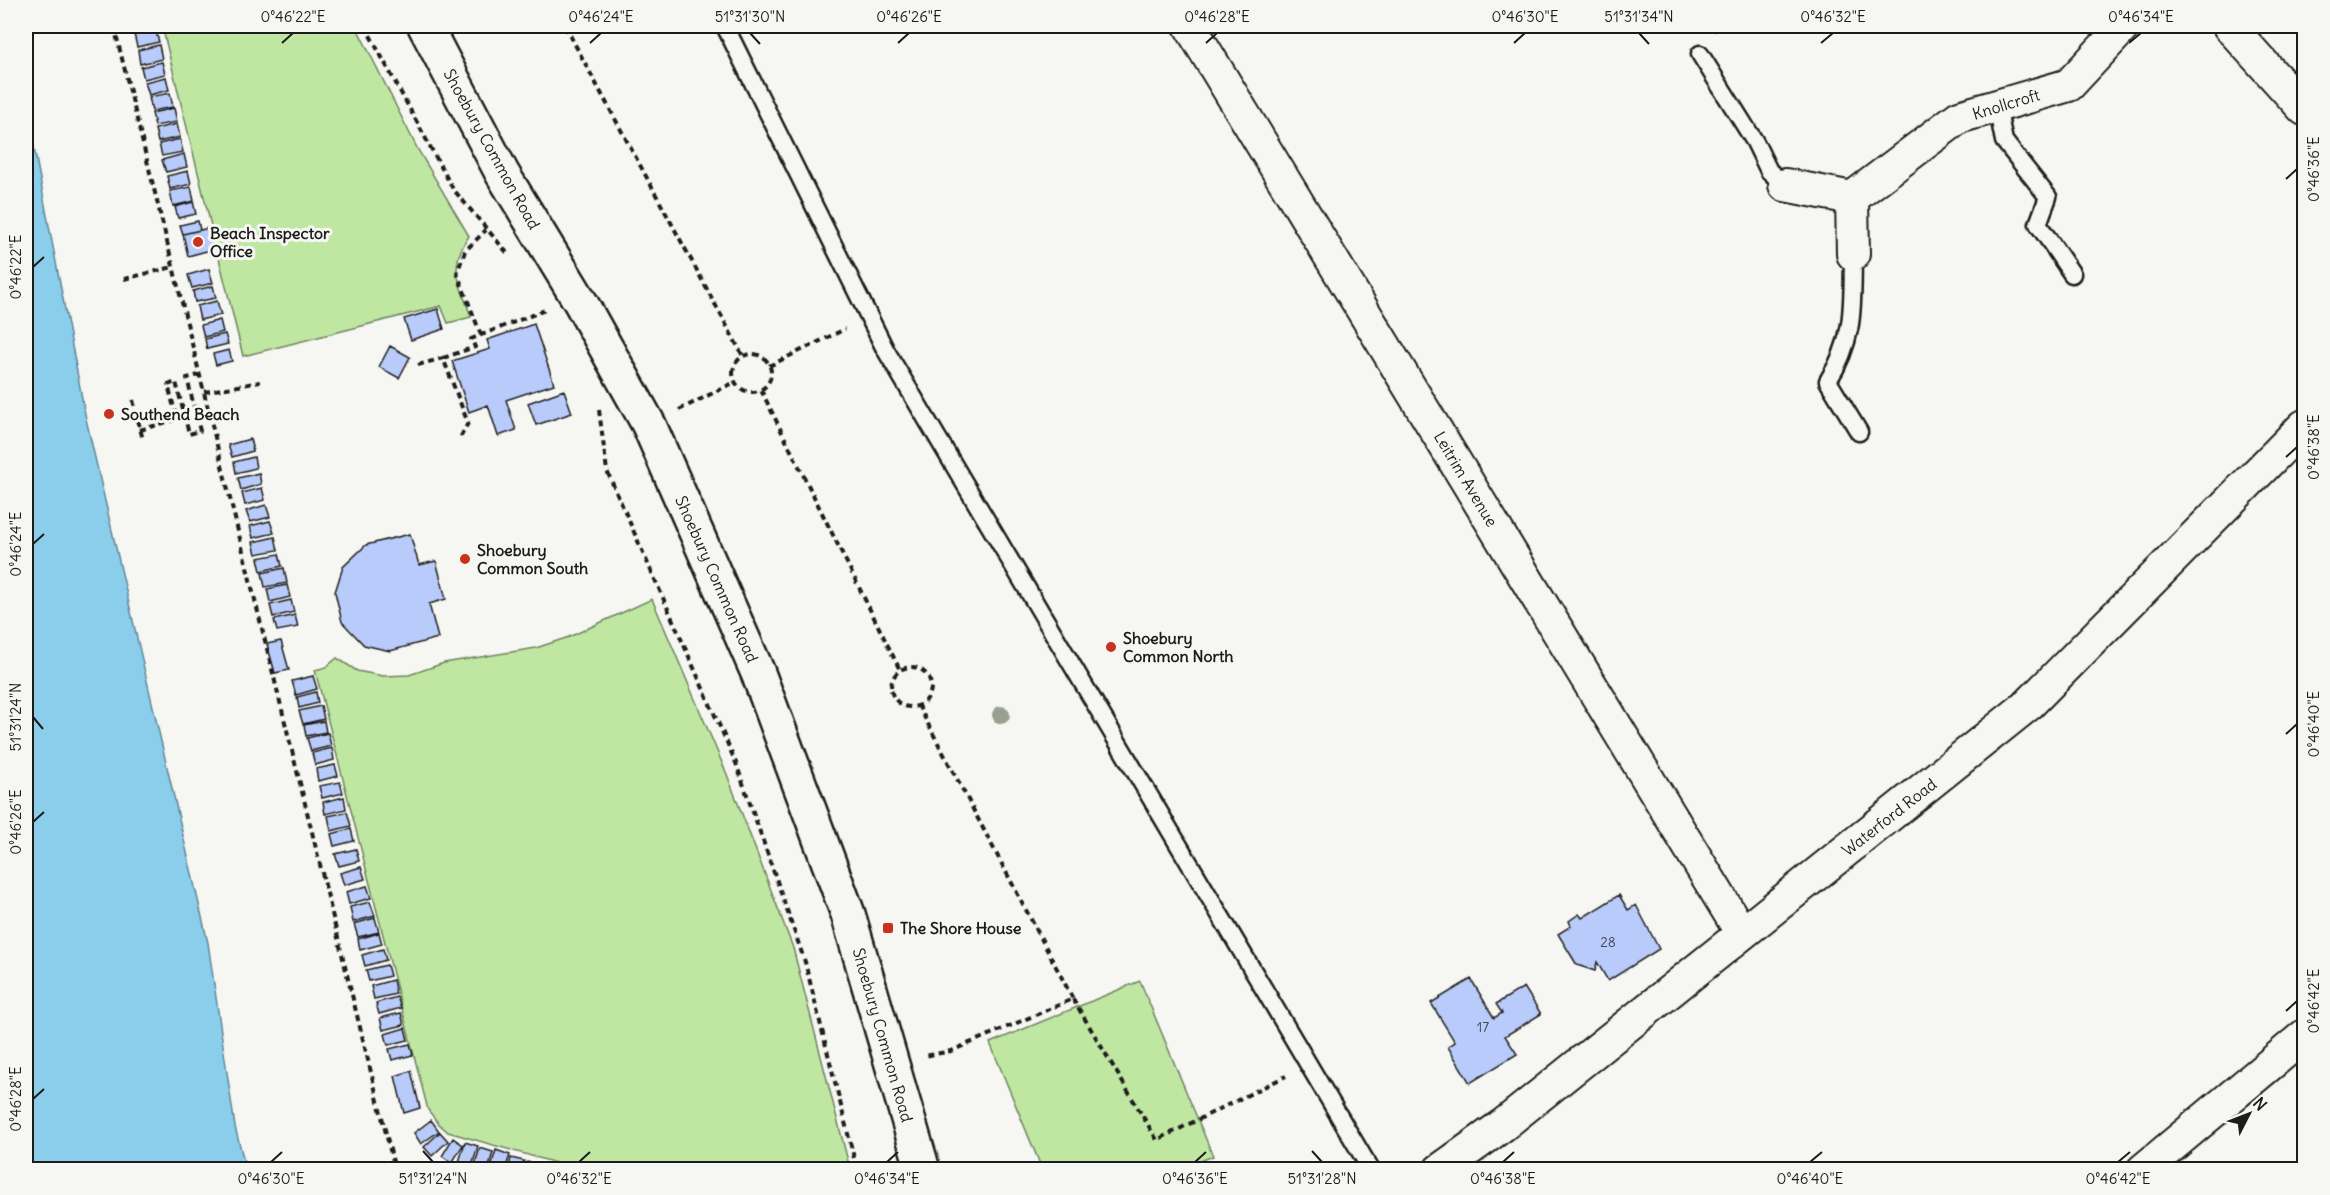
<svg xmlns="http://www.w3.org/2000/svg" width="2330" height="1195" font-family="Delius,sans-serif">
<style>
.green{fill:#bfe7a2;stroke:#6e825f;stroke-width:1.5}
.water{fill:#8aceeb;stroke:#5e8798;stroke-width:1.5}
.building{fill:#b8cbfa;stroke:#1c1c1c;stroke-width:1.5}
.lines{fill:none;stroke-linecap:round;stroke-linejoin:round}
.service-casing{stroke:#1c1c1c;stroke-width:21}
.minor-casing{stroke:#1c1c1c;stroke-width:36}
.secondary-casing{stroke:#1c1c1c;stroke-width:38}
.path{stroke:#1c1c1c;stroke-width:4;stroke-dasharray:6 4.5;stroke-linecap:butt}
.service{stroke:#f6f6f2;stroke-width:16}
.minor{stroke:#f6f6f2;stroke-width:32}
.secondary{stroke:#f6f6f2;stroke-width:33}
.tree{fill:#99a092}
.ticks{fill:none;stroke:#1c1c1c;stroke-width:2}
.poi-dot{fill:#c8321e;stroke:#f6f6f2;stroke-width:2}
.labels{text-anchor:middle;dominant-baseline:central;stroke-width:6;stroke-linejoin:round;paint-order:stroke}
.number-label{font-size:14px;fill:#434854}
.street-label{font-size:16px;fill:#1c1c1c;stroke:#f6f6f2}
.poi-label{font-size:16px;font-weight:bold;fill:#1c1c1c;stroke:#f6f6f2;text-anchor:start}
.neatline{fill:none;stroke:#1c1c1c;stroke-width:2}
.ticks-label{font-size:15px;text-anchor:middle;fill:#1c1c1c}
</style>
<rect width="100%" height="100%" fill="#f6f6f2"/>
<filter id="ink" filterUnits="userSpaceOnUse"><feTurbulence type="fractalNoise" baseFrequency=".0167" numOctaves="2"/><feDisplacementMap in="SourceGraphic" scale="12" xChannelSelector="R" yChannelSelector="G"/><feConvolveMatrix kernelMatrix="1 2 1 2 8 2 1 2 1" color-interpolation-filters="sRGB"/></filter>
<g filter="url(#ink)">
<path class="green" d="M162,26h194l61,122 52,88c-22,32 -9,47 2,81l-23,6 -7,-17 -198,50z
M652,599l74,173 67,176 57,221h-273l-129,-37 -9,-8 -11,-14 -113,-440 11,-3 11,-9 20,13 26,5 26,-1 35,-12 92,-15 33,-11z
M1140,981l73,175 -32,13h-139l-52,-126z"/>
<path class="water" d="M26,106l60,313 122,524 27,184 11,42h-220z"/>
<path class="building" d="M132,26h23l-22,5z
M155,29l4,13 -22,5 -3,-13z
M159,45l3,14 -22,5 -2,-14z
M162,62l3,12 -21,5 -3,-12z
M166,77l3,13 -20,5 -4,-13z
M170,93l3,14 -21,4 -3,-14z
M174,108l3,14 -22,4 -3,-13z
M177,124l3,13 -22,5 -3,-13z
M180,139l3,13 -21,4 -3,-12z
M184,154l3,13 -21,5 -4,-12z
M188,171l3,13 -21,5 -3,-13z
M191,187l3,14 -21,5 -3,-15z
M193,202l3,12 -18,4 -3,-11z
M198,221l2,9 -17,4 -3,-9z
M209,228l5,21 -26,7 -5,-22z
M209,269l4,14 -21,5 -4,-13z
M213,286l3,12 -21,4 -2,-11z
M217,301l4,14 -21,5 -3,-14z
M438,309l6,20 -33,11 -7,-21z
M220,320l3,12 -19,5 -3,-12z
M534,324l20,60 -48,16 10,30 -18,6 -10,-31 -19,7 -17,-51 38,-12 -3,-9z
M225,334l3,10 -21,5 -2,-10z
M390,346l20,11 -11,21 -20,-11z
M229,350l3,11 -16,4 -3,-11z
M564,390l8,23 -36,12 -8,-22z
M250,439l3,12 -21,6 -4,-12z
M254,457l2,11 -20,5 -2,-11z
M259,473l2,11 -20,6 -3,-12z
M262,488l3,12 -20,5 -3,-12z
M266,505l4,12 -20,5 -4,-11z
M270,521l4,12 -21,5 -3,-12z
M410,534l9,31 17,-4 10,38 -17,5 9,34 -48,13 -26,-6 -22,-23 -7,-30 8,-25 23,-22z
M275,537l3,13 -22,4 -3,-12z
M279,554l3,12 -21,5 -3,-13z
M284,568l3,15 -22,4 -3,-14z
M287,585l3,12 -20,5 -3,-13z
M291,600l3,12 -21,5 -3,-12z
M295,615l3,12 -21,4 -3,-11z
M281,641l8,29 -14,3 -8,-29z
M313,676l4,13 -21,6 -4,-14z
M316,692l2,11 -19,5 -2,-11z
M321,706l3,13 -21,5 -4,-13z
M324,721l2,11 -20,4 -2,-11z
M328,733l3,13 -20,5 -4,-13z
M332,748l2,12 -19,5 -3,-12z
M335,765l3,11 -20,5 -2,-12z
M340,782l3,11 -21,5 -3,-12z
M344,797l2,12 -21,5 -2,-12z
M347,812l4,14 -20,5 -3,-15z
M351,829l3,12 -20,5 -3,-12z
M356,849l3,12 -20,5 -4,-12z
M361,867l4,12 -21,6 -4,-12z
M367,886l4,12 -22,6 -3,-12z
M1619,895l9,15 8,-5 23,44 -51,32 -11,-19 -2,9 -18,-6 -19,-31 13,-8 -2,-5 10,-7 3,4z
M370,902l5,14 -22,6 -3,-15z
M375,918l4,14 -21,5 -4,-13z
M379,933l3,11 -22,6 -2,-11z
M383,949l3,11 -21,6 -3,-11z
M387,965l3,11 -21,5 -3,-11z
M1471,979l23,39 8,-5 -6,-9 28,-17 17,27 -36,22 12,18 -47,29 -22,-36 7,-5 -24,-39z
M393,980l3,14 -22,5 -3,-13z
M397,997l4,11 -22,6 -3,-11z
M401,1013l3,12 -21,5 -3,-12z
M405,1028l3,12 -20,5 -3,-11z
M410,1044l3,11 -21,5 -3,-11z
M411,1071l9,37 -16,5 -9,-37z
M431,1120l8,11 -18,13 -7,-11z
M440,1132l8,9 -16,15 -8,-9z
M453,1138l10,7 -11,18 -10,-7z
M465,1142l13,4 -6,20 -13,-4z
M480,1148l13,4 -5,18 -14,-3z
M496,1150l14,5 -5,15h-15z
M511,1158l13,3 -2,9h-14z
M527,1162l13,4 -1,4h-14z"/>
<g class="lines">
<g class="service-casing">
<path id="service" d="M725,26l160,323 486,821
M1700,54l55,88 14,29 16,14
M1997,106l7,35 44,56 -10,27 34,50
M1853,254c-1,50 3,83 -25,127l31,51"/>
</g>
<g class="minor-casing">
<path id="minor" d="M1190,26l551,906
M2229,26l75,83
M1785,185l67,13
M1852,198l107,-81 110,-32 55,-59
M1852,198l1,56
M1440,1170l63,-45 526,-421 275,-278
M2143,1170l161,-134"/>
</g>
<g class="secondary-casing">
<path id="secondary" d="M425,26l77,147 79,130 68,122 109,248 90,241 75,256"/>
</g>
<path class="path" d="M114,26l281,1144
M365,26l88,163 56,66
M565,26l178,330
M1713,26l5,7
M124,279l49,-12
M481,335l-24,-62 8,-22 21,-21
M733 373a19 19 0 1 1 38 0a19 19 0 1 1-38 0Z
M443,358l32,-11 -4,-8 74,-29
M418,365l25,-7 25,65 -9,17
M769,366l76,-37
M761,390l139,280
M204,392l56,-10
M133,400l10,40
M599,410l8,61 129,292 69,199 52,208
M679,410l56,-28
M140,430l37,-11 -9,-34 8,-3 13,52 11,-3 -13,-53 12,-3
M891 687a20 20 0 1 1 40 0a20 20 0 1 1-40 0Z
M918,705l155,294 -122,52 -26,5
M1073,999l84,141 129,-64"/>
<use href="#service" class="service"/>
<use href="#minor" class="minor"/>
<use href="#secondary" class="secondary"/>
</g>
<circle class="tree" cx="1001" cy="715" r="9"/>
</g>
<path class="ticks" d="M750,33l10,11M1639,33l10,11M282,43l11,-10M590,43l11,-10M898,43l11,-10M1206,43l11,-10M1514,43l11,-10M1821,43l12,-10M2129,43l12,-10M2286,179l11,-10M33,267l11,-10M2286,457l11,-10M33,544l11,-10M33,717l10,12M2286,734l11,-10M33,822l11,-10M2286,1011l11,-10M33,1099l11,-10M423,1151l10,11M1312,1151l10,11M271,1162l11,-10M579,1162l11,-10M887,1162l11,-10M1195,1162l11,-10M1503,1162l11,-10M1810,1162l12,-10M2118,1162l12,-10"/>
<g class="poi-dot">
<circle cx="198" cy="242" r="6"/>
<circle cx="109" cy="414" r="6"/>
<circle cx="465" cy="559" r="6"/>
<circle cx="1111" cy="647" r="6"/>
<rect x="882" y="922" width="12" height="12" rx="3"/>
</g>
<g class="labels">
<g class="number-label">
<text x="1608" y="942">28</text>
<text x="1483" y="1027">17</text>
</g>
<g class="street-label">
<text transform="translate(2006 104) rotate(-17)">Knollcroft</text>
<text transform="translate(492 149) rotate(61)">Shoebury Common Road</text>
<text transform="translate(1466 479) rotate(59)">Leitrim Avenue</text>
<text transform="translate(717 579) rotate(66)">Shoebury Common Road</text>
<text transform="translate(1889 817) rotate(-38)">Waterford Road</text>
<text transform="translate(883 1035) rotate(74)">Shoebury Common Road</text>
</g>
<g class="poi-label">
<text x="210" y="233">Beach Inspector<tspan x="210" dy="18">Office</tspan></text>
<text x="121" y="414">Southend Beach</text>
<text x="477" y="550">Shoebury<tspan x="477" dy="18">Common South</tspan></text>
<text x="1123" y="638">Shoebury<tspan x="1123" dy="18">Common North</tspan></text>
<text x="900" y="928">The Shore House</text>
</g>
</g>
<rect width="2330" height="1195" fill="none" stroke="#f6f6f2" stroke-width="66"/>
<g transform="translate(2249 1114) rotate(48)" stroke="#f6f6f2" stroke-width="4.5" paint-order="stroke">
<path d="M0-4.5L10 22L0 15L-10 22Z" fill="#1c1c1c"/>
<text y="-9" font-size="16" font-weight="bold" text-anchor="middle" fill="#1c1c1c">N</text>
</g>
<rect x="33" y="33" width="2264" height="1129" class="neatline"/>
<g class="ticks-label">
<text x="293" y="22">0°46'22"E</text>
<text x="601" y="22">0°46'24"E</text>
<text x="750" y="22">51°31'30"N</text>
<text x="909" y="22">0°46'26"E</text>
<text x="1217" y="22">0°46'28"E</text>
<text x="1525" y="22">0°46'30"E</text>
<text x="1639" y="22">51°31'34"N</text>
<text x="1833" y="22">0°46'32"E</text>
<text x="2141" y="22">0°46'34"E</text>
<text transform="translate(2314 169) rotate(-90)" y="5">0°46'36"E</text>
<text transform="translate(16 267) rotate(-90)" y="5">0°46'22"E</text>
<text transform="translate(2314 447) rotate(-90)" y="5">0°46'38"E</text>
<text transform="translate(16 544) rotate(-90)" y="5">0°46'24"E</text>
<text transform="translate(16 717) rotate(-90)" y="5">51°31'24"N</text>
<text transform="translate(2314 724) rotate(-90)" y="5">0°46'40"E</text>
<text transform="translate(16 822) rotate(-90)" y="5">0°46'26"E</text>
<text transform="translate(2314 1001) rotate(-90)" y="5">0°46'42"E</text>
<text transform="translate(16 1099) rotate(-90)" y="5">0°46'28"E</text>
<text x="271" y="1184">0°46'30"E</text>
<text x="433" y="1184">51°31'24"N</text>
<text x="579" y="1184">0°46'32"E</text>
<text x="887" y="1184">0°46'34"E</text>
<text x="1195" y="1184">0°46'36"E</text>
<text x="1322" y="1184">51°31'28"N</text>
<text x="1503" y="1184">0°46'38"E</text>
<text x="1810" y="1184">0°46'40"E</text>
<text x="2118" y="1184">0°46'42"E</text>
</g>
</svg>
